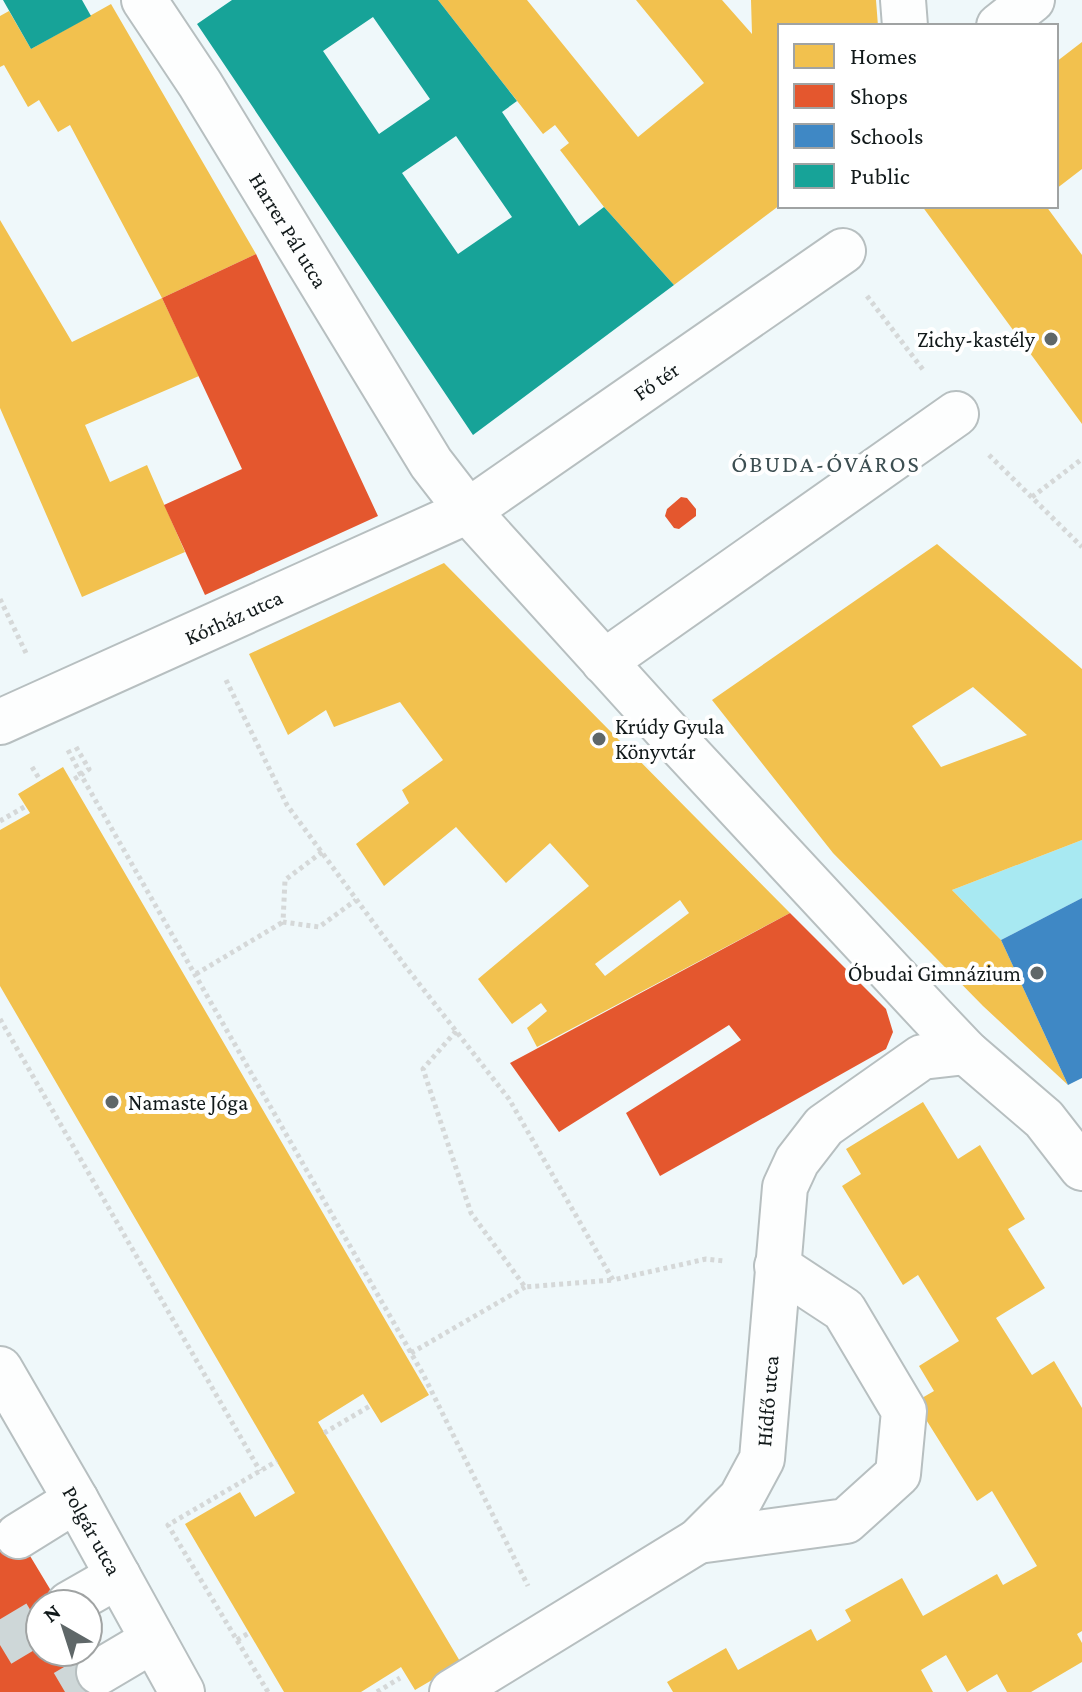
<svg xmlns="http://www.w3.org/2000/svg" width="1082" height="1692" font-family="'Crimson Pro',serif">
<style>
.green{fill:#a8e9f2}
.homes{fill:#f2c14e;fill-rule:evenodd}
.shops{fill:#e4572e}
.schools{fill:#3f88c5}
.public{fill:#17a398;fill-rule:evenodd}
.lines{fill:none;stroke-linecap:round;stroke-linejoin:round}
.minor-tunnel{stroke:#ced7d8;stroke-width:44;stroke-dasharray:44 22;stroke-linecap:butt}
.minor-casing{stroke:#b7bfc0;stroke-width:48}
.path{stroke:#d5d8d8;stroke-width:5;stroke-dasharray:4 4;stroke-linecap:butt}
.minor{stroke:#fdfefe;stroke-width:44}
.poi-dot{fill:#5f6768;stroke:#fff;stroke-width:3}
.labels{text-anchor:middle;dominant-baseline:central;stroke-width:8;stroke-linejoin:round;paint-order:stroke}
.street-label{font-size:22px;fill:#11191a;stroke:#fff}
.poi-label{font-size:22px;fill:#11191a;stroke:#fff;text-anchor:end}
.neighbourhood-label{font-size:24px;letter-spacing:2px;fill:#3d4f52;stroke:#fff}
</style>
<rect width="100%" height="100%" fill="#eff8fa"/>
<path class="green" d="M1082,840v58l-81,42 -49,-50z"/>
<path class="homes" d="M438,0h89l111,137 66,-54 -68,-83h86l30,34 -1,-34h125l2,26h-98v179l-106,80 -70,-78 -44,-57 9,-7 -14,-18 -12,9z
M111,4l145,250 -94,44 -92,-173 -12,7 -19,-32 -11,7 -24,-42 -4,2v-51l9,-5 22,38z
M1082,42v127l-26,20v-127z
M922,206h124l36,49v169z
M0,220l72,122 90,-44 37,78 -114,49 25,57 37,-17 38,87 -103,45 -82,-189z
M937,544l145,125v171l-130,50 49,50 67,145 -85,-79 -150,-153 -121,-153zM973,687l54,48 -86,32 -29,-41z
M444,563l346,350 -253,134 -10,-19 20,-17 -6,-8 -29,21 -34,-45 111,-93 -39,-43 -44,40 -50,-56 -72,59 -28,-42 53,-41 -7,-13 41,-30 -43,-58 -66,25 -8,-17 -38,25 -39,-81zM680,900l9,13 -84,63 -10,-12z
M63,767l366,628 -48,28 -18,-29 -45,28 143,241 -46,27 -14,-23 -40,25h-77l-99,-168 55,-32 15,25 40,-24 -295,-507v-156l30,-17 -12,-19z
M923,1102l35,57 22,-14 45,74 -17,10 37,59 -49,30 36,57 22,-14 28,47v223l-5,3 5,9v19l-51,30h-24l-10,-18 -30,18 -21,-37 -25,15 12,22h-260l-6,-10 59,-34 12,22 73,-41 6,12 34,-20 -6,-11 57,-32 21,38 74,-42 6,11 34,-19 -45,-75 -15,10 -62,-99 19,-11 -15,-25 40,-25 -41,-66 -15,10 -61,-99 19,-12 -15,-25z"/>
<path class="shops" d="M256,254l122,262 -173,79 -41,-90 78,-36 -80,-171z
M681,497l6,1 9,11v7l-17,13 -5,-1 -9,-12 2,-7z
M790,913l96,96 7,23 -7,17 -226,127 -34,-63 115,-73 -12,-15 -170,107 -49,-69z
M6,1516l53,88h-19v48h47l24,40h-111v-172z"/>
<path class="schools" d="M1082,898v180l-14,7 -67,-145z"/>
<path class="public" d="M3,0h79l9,16 -60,33z
M232,0h206l79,101 -15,11 77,114 25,-19 70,78 -201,150 -276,-411zM373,17l57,82 -51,35 -56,-83zM456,136l56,81 -54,37 -56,-81z"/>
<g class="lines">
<path class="minor-tunnel" d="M0,1645l40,-24
M65,1692l34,-20"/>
<g class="minor-casing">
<g id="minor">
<path id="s1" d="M144,0l56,84 231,379 37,48 201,222 261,281 36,38 78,67 38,49"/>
<path d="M903,0l2,26"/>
<path d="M999,26l33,-26"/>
<path d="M604,662l352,-248"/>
<path id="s2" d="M0,722l468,-211 375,-260"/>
<path id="s3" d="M0,1369l76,131 106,192"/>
<path d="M18,1536l58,-36"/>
<path d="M698,1541l148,-20 52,-47 6,-63 -60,-101 -67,-44"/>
<path d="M69,1604l49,-28"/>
<path d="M99,1672l54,-32"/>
<path id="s4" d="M452,1692l246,-151 43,-43 21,-39 23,-272 12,-26 27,-35 98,-69 44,-5"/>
</g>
</g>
<path class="path" d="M867,296l57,75
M989,455l93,92
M1032,497l50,-38
M0,599l26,54
M226,680l61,125 119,162 103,132 104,181 93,-21 18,2
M76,747l13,22 -8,6 342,599 105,212
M68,750l13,25 -10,6
M32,767l8,13
M0,821l26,-15
M322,852l-37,28 -2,42 36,5 37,-27
M196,974l87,-52
M0,1019l260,452
M456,1031l-33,38 48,144 54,74 88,-7
M411,1353l114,-66
M324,1433l46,-27
M237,1640l12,-7
M268,1692l-100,-167 109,-64
M377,1692l23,-14"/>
<use href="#minor" class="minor"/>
</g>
<g class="poi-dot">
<circle cx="1051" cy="339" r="8"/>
<circle cx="599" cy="739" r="8"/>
<circle cx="1037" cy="973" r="8"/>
<circle cx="112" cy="1102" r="8"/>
</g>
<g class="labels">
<g class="street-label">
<text stroke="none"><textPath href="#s1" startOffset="272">Harrer Pál utca</textPath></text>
<text stroke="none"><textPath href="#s2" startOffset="742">Fő tér</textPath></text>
<text stroke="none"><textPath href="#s2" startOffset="256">Kórház utca</textPath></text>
<text stroke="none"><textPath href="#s4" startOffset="452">Hídfő utca</textPath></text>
<text stroke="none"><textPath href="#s3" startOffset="186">Polgár utca</textPath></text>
</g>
<g class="poi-label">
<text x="1035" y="339">Zichy-kastély</text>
<text x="615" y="726" text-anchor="start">Krúdy Gyula<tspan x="615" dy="25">Könyvtár</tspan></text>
<text x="1021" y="973">Óbudai Gimnázium</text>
<text x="128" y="1102" text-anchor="start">Namaste Jóga</text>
</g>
<g class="neighbourhood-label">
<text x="826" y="463">ÓBUDA-ÓVÁROS</text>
</g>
</g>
<rect x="778" y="24" width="280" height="184" fill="#ffffff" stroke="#a0a3a3" stroke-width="2"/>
<rect x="794" y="44" width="40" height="24" fill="#f2c14e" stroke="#a0a3a3" stroke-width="2"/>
<text x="850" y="64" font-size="24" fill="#11191a">Homes</text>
<rect x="794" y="84" width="40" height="24" fill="#e4572e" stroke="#a0a3a3" stroke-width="2"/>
<text x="850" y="104" font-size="24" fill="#11191a">Shops</text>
<rect x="794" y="124" width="40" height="24" fill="#3f88c5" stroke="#a0a3a3" stroke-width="2"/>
<text x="850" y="144" font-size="24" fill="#11191a">Schools</text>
<rect x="794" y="164" width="40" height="24" fill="#17a398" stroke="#a0a3a3" stroke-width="2"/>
<text x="850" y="184" font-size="24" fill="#11191a">Public</text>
<g transform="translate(64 1628) rotate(321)"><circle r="38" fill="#ffffff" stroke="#a0a3a3" stroke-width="2"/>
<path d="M0-6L14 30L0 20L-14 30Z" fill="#5f6768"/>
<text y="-12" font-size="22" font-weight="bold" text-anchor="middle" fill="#11191a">N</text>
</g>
</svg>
